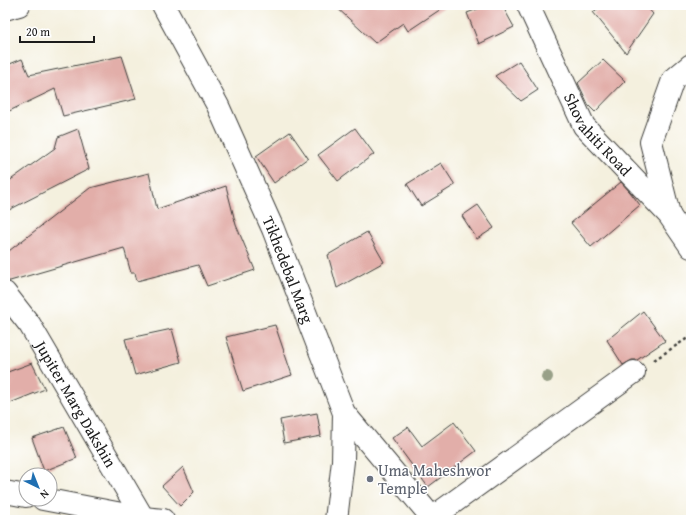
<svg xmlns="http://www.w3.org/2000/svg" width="696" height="525" font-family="'Gentium Book Plus',serif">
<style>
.building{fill:#e2aea9}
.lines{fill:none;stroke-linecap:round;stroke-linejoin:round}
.minor-casing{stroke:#3c3c39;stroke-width:24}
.path{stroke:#3c3c39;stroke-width:2.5;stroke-dasharray:3 3;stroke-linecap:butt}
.minor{stroke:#fff;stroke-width:22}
.tree{fill:#98a088}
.worship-dot{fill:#6b7280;stroke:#fff;stroke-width:1.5}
.labels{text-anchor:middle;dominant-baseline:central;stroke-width:3;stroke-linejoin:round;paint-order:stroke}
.street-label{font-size:16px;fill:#1c1c1c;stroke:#fff}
.worship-label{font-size:16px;fill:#5b616d;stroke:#fff;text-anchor:start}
</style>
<rect width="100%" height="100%" fill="#fff"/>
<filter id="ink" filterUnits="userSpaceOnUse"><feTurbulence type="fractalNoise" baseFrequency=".025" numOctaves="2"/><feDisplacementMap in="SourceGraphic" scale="8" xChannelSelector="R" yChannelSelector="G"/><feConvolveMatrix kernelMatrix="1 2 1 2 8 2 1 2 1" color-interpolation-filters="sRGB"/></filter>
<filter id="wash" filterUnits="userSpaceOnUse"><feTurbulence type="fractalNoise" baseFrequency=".012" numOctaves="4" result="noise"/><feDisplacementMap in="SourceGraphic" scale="16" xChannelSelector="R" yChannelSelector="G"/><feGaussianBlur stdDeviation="0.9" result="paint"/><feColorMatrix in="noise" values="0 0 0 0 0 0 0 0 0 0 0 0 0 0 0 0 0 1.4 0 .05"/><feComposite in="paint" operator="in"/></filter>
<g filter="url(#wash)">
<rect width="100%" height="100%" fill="#f4f0de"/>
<g id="blocks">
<path class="building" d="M334,5h113l-39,26 -5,-8 -28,20z
M488,5h14l12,22 -35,17 -12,-31z
M604,5h41l8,9 -27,39 -33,-41z
M122,56l14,43 -73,17 -8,-27 -50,24v-47l17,-7 7,16z
M603,60l22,21 -30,31 -6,-6 -11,-23z
M519,61l19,29 -17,11 -26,-25z
M355,128l19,26 -36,27 -20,-26z
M78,129l11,40 -84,43v-28l50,-36 3,-11z
M290,132l18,26 -34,25 -18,-27z
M441,163l14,22 -34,21 -14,-22z
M149,173l8,36 69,-23 10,39 19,45 -48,16 -9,-21 -61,16 -2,-8h-4l-7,-25 -114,33h-5v-27l85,-66z
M621,182l9,10 10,13 -49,42 -20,-24z
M478,205l16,23 -17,11 -15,-23z
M367,232l17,30 -47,26 -9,-33z
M643,311l22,30 -28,19h-5l-9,5 -16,-25z
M275,325l17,50 -49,16 -17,-54z
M172,329l9,33 -46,13 -10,-36z
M32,363l13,26 -40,16v-32z
M317,413l4,23 -37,7 -4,-23z
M454,422l22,29 -48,36 -36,-49 16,-11 14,19z
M64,427l13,31 -33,13 -12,-33z
M183,467l11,25 -14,14 -18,-20z"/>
</g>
</g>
<g filter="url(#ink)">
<use href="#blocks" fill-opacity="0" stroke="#3c3c39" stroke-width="1"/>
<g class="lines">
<g class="minor-casing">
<g id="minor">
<path id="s1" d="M163,5l55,101 55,123 71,184 90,107"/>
<path id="s2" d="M528,5l56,121 85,89 22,32"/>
<path d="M5,9l14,-4"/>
<path d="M669,214l-18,-72 22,-62 18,-15"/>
<path id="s3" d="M5,293l25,32 113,193v2"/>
<path d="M5,492l21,4"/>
<path d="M43,499l100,19 20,2"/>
<path d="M432,518l202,-146"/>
<path d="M336,520l7,-59 1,-48"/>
</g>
</g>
<path class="path" d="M654,360l37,-24"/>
<use href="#minor" class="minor"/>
</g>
<circle class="tree" cx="547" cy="377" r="6"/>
</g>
<circle class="worship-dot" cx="370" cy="479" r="4"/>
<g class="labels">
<g class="street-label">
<text stroke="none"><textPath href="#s2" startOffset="148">Shovahiti Road</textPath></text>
<text stroke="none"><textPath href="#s1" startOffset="293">Tikhedebal Marg</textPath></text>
<text stroke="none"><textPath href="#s3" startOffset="132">Jupiter Marg Dakshin</textPath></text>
</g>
<g class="worship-label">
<text x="378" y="470">Uma Maheshwor<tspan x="378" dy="18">Temple</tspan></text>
</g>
</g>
<rect width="696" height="525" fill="none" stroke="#fff" stroke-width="20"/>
<g transform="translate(38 487) rotate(137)"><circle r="19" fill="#ffffff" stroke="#a4a4a4"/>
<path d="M0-3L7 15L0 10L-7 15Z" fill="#1f6fb2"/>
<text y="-6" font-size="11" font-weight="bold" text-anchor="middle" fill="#1c1c1c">N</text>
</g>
<path d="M20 36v6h74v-6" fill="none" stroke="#1c1c1c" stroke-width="2"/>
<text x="26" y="36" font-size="12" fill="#1c1c1c" stroke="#ffffff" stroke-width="3" paint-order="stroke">20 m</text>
</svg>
